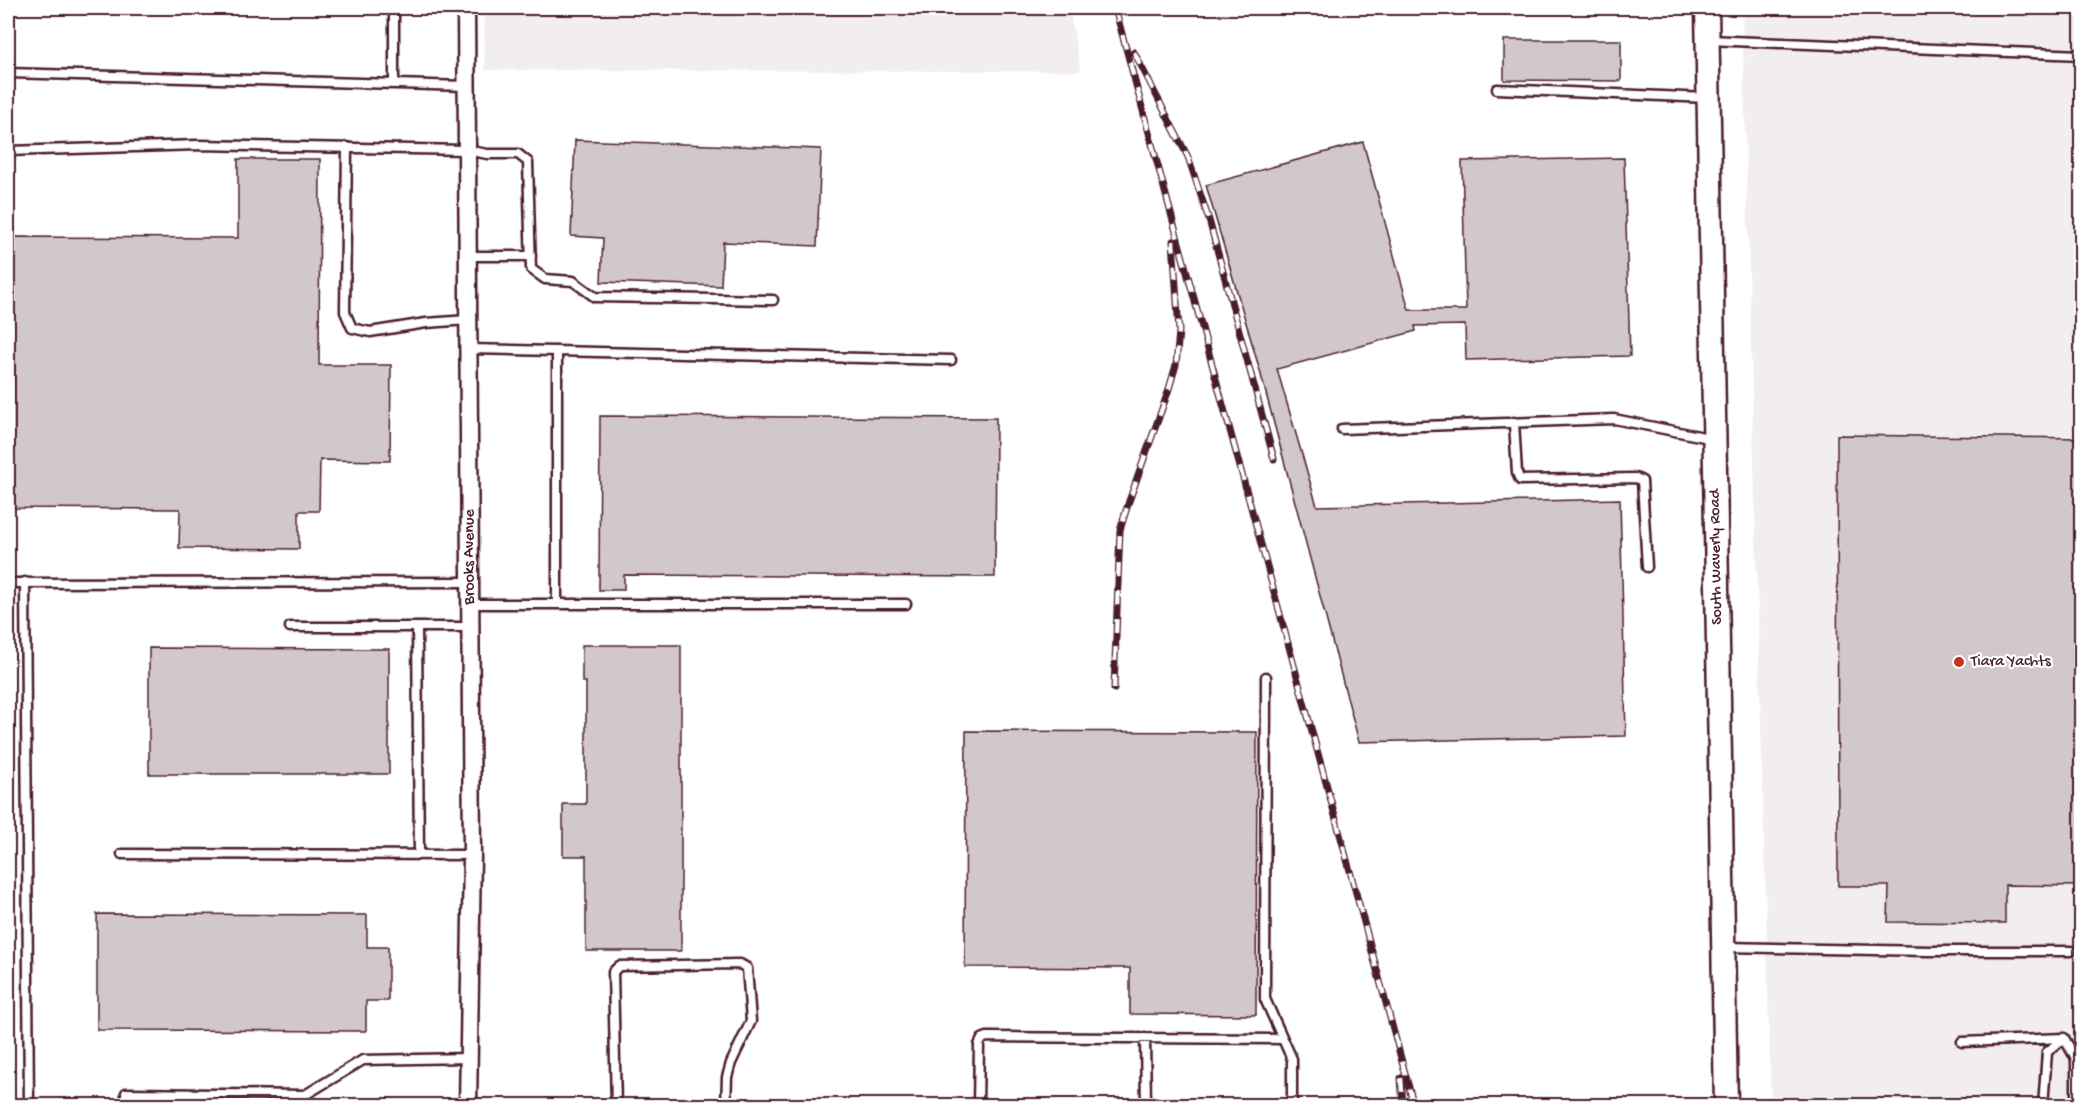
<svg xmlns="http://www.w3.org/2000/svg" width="2089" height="1113" font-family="'Gochi Hand',sans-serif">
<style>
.built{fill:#f2eeef}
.building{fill:#d2c7cb;stroke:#4a1f2b;stroke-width:1.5}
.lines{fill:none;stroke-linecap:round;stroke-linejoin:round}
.lane-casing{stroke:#4a1f2b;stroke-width:13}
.street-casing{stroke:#4a1f2b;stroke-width:21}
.secondary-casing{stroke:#4a1f2b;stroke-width:27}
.lane{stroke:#fff;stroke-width:8}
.street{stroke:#fff;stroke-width:16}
.secondary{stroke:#fff;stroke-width:22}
.rail-casing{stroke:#4a1f2b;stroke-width:7}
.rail{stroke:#fff;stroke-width:4.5;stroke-dasharray:14;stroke-linecap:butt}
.poi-dot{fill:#c8321e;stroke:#fff;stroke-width:2}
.labels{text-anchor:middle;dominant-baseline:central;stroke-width:4.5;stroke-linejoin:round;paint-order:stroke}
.street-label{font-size:16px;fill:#4a1f2b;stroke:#fff}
.poi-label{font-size:16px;fill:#4a1f2b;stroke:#fff;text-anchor:start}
</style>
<rect width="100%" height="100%" fill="#fff"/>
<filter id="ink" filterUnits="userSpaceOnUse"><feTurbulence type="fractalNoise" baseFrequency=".0167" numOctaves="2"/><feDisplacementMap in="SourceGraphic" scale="12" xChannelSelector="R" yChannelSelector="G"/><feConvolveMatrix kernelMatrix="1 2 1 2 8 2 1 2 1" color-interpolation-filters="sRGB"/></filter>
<g filter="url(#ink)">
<path class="built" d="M484,8h585l12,63 -596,-1z
M1742,8h179l160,7v1090h-310z"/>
<path class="building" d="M1504,40h117v41l-117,-1z
M575,140l246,9 -4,97 -94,-4 -2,44 -120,-4 2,-44 -32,-2z
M1363,142l46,168h57l-4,-149 162,-3 6,198 -164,4 -1,-35 -50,1 1,5 -139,38 40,137 303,-7 6,237 -267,6 -99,-371 -54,-186z
M238,159h82l-1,206h72l-1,96 -70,-1 -1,51h-20v38l-120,-1 1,-39 -172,-1v-271l230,1z
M600,416l396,2 -1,159 -371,-2v15h-25z
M1837,435l245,3v448l-77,-1v38l-117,-1 1,-36h-51z
M582,645h99v306h-95v-95h-23v-52h23v-122h-4z
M149,648l240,1v125h-240z
M966,731l291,1 -1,283 -126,-1v-46l-165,-1z
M97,914l270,1v32h21v54h-22v30l-269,-1z"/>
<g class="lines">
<g class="lane-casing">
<path id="lane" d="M1708,40l374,15
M8,73l458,13
M394,84v-76
M1497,89l211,9
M347,147l-2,165 7,16 18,4 56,-9 42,-3
M8,151l190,-6 269,5 20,4h31l10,8 3,107 14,10 28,2 22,16 178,3
M467,256h64
M468,349l483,11
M557,351v253
M1514,422l3,51 3,7 116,-2 6,3 5,86
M1342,429l272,-10 100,20
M25,582l4,524
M8,583l462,-1
M470,604h436
M290,627h180
M417,628l2,227
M1266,677l-1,322 27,60v47
M122,854l350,1
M1724,947l205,4h142
M1145,1038l1,68
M1962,1042l102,-4
M305,1095l58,-35 106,-2
M126,1106v-13l179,2v11
M616,1106l-3,-134 6,-6 121,-2 7,4 4,53 -20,42 -4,14 -1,29
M978,1106l1,-61 3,-6 5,-2 296,2
M2043,1106l4,-54 17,-14 12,21v47"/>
</g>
<g class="street-casing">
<path id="street" d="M466,8l6,847 -4,251"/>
</g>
<g class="secondary-casing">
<path id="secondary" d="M1707,8l19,1098"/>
</g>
<use href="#lane" class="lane"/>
<use href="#street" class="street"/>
<use href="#secondary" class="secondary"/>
<g class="rail-casing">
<path id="rail" d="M1115,8l299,1098
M1134,52l54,105 21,63 65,239
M1114,689l6,-159 9,-29 39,-109 8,-27 3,-34 -6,-90
M1401,1078l2,28"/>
</g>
<use href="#rail" class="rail"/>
</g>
</g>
<circle class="poi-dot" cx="1959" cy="662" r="6"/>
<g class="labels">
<g class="street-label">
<text transform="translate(470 557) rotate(-90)">Brooks Avenue</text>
<text transform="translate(1717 557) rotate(-91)">South Waverly Road</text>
</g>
<g class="poi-label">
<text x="1971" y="662">Tiara Yachts</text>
</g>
</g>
<rect width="2089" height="1113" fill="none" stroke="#fff" stroke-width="30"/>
<rect x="15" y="15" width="2059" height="1083" fill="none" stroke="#4a1f2b" stroke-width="2" filter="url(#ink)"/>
</svg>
